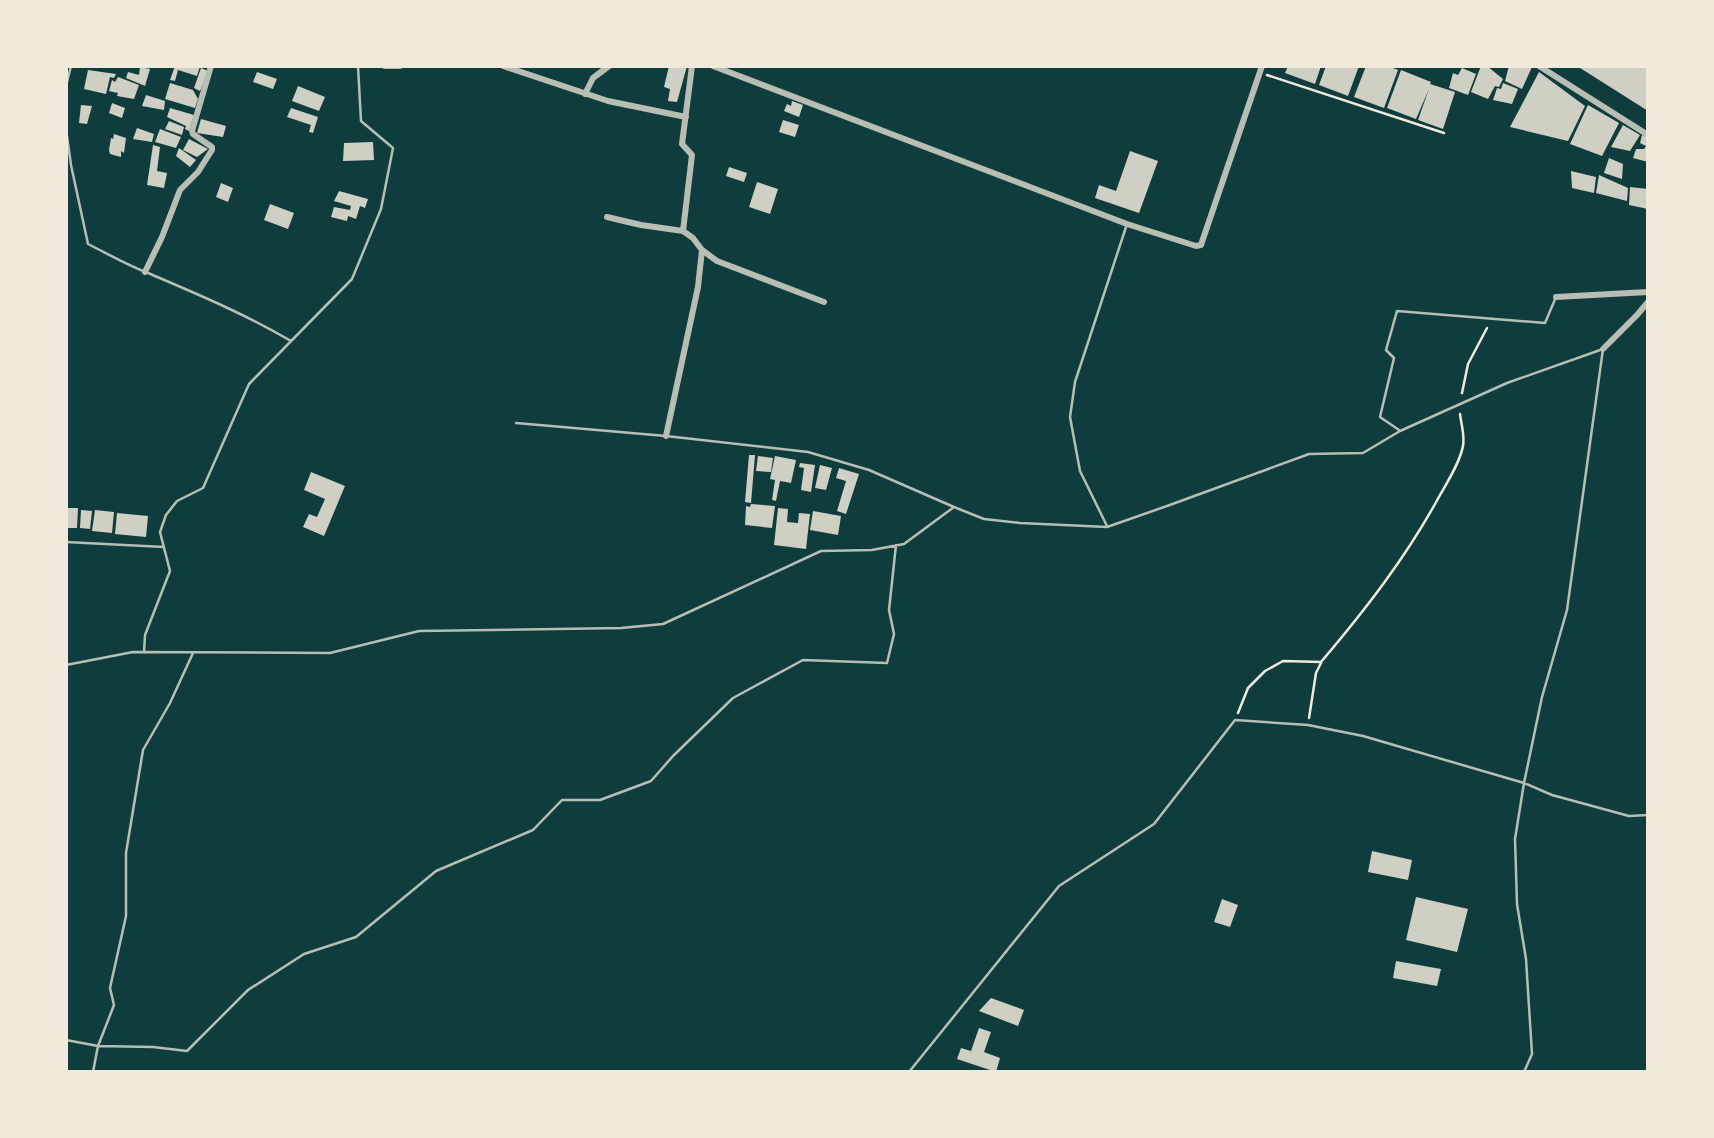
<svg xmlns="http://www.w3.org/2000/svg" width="1714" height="1138" font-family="Figtree,sans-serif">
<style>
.building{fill:#cfcfc3}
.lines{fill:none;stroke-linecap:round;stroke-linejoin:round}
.path{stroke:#f1e9da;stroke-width:2.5}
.service{stroke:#b8beb3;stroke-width:2.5}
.minor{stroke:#b8beb3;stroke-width:6}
</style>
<rect width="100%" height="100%" fill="#0f3d3e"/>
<path class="building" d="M175,66h25l-3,10 -19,-6 -3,11 -5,-1z
M669,66h18l-10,36 -9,-1 2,-12 -6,-2z
M1288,66h33l-6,18 -30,-11z
M1326,66h33l-11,30 -29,-11z
M1366,66h22l10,4 -14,38 -30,-11z
M1481,66h6l16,13 -4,8 -4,-1 -7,13 -17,-7z
M1509,66l23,1 -10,22 -17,-8z
M1577,66h71v45z
M140,67l10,2 -5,17 -19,-8 2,-6 11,3z
M201,68l7,3 -8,20 -6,-3z
M1462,68l14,6 -8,21 -19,-7 4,-15 5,2z
M88,70l28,4 -2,4 -4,-1 -4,17 -22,-5z
M1401,70l30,12 -1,2 25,8 -12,37 -25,-9 11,-31 -13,30 -29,-11z
M257,72l20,7 -4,10 -20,-7z
M1539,72l46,34 -17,35 -58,-14z
M118,77l21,8 -5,14 -17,-3 1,-3 -9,-2 3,-11 3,2z
M170,83l23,7 5,9 -3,9 -30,-9z
M1503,83l15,6 -6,15 -19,-4 4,-12 4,1z
M298,86l27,11 -6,14 -27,-10z
M146,95l19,6 -1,9 -22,-4z
M792,101l11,4 -4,12 -15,-6 3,-7 4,2z
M112,103l13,5 -3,10 -13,-5z
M81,105l11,1 -5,18 -8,-1z
M1588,105l31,18 -17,33 -32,-12z
M170,108l24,7 -5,16 -4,-2 1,-3 -19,-9z
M291,108l27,9 -5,16 -4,-1 2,-7 -24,-8z
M201,119l25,7 -3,11 -26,-4z
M783,120l16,5 -4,12 -16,-5z
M169,121l15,6 -2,8 -17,-6z
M1623,125l17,10 -10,16 -19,-4z
M137,128l17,6 -2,8 -19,-3z
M160,129l21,8 -5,11 -21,-6z
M114,134l12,4 -2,15 -3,-2v6l-11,-3 -1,-4 2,-12 2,1z
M1642,135l6,3v24l-15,-4 3,-9h8l2,-3 -6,-3z
M189,139l19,10 -11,8 -14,-7z
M373,142l1,18 -31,1 1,-18z
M153,145l7,2 -3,24 10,2 -3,15 -17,-3z
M179,148l17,12 -6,7 -14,-11z
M1130,151l28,10 -19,52 -44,-15 4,-13 17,6z
M1609,158l14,6 -1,15 -18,-6z
M729,167l18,6 -3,9 -18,-6z
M1571,171l25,6 -2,16 -22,-5z
M1599,175l29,13 -1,13 -31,-8z
M757,182l21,7 -8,25 -21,-7z
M221,183l12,5 -5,14 -12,-5z
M1630,187l18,2v20l-19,-4z
M339,191l29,8 -3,9 -5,-2 -4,13 -8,-3 -1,5 -16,-4 3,-10 16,3 1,-4 -17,-5z
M270,204l24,9 -6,16 -24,-9z
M749,455h6l-4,48 -6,-1z
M758,456l15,2 -2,14 -15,-1z
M775,456l21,4 -5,23 -11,-2 -4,20 -4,-1 3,-20 -5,-1z
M800,463l15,2 -4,27 -10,-2 3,-22 -5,-1z
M820,465l12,3 -6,22 -11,-2z
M839,468l20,6 -13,40 -9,-3 9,-30 -10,-3z
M311,472l34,14 -21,50 -21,-9 6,-13 8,3 8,-18 -21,-9z
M751,504l24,2 -3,22 -27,-3 1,-19 4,1z
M66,508h12l-1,20h-11z
M778,508l10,1 -1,13 11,1 1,-10 11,1 -4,35 -32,-4z
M81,510l11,1 -2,18 -10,-1z
M95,510l19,2 -2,21 -20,-2z
M813,511l28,5 -3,19 -28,-5z
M117,513l31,3 -2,21 -31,-3z
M1372,851l40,9 -4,20 -40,-8z
M1416,897l52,12 -11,43 -51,-12z
M1222,899l16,6 -8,22 -16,-5z
M1396,961l45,8 -4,17 -44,-8z
M991,998l33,12 -6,16 -39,-15z
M979,1028l12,4 -7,20 16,6 -4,14 -39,-13 4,-11 10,3z"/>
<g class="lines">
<path class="path" d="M1267,75l177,58
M1462,393l6,-29 19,-36
M1238,713l10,-25 17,-17 18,-10 38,1c45,-53 86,-106 119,-167 8,-14 20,-33 23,-49 2,-10 -2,-23 -3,-32
M1309,718l7,-45 5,-10"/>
<path class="service" d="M66,86l5,-20
M66,129l5,36 17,79c20,10 39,21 60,29 49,21 97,41 143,68
M516,423l150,13 142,16 61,18 85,37 30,12 36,4 87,4 60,-21 142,-52 54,-1 37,-22 107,-48 96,-34 -36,261 -25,87 -18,86 -9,56 2,65 9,55 6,95 -8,18
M1399,430l-19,-13 14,-59 -8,-8 11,-39 148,12 11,-26
M1107,526l-27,-55 -10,-54 5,-35 52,-158
M66,542l98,5
M144,652l1,-17 25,-64 -10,-39 6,-17 11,-14 26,-13 46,-104 103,-105 29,-70 12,-61 -32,-27 -3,-55
M66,665l67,-13 197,1 89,-22 202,-3 42,-4 158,-73 51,-1 32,-6 50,-37
M66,1040l32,6 55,1 34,4 61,-61 56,-36 52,-17 80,-66 97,-41 29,-30h38l51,-19 22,-25 60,-58 70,-38 84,3 7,-29 -5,-24 7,-65
M93,1072l5,-26 16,-41 -4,-17 16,-72v-63l17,-103 27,-47 23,-50
M909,1072l150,-186 95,-62 81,-104 73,5 55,11 161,47 28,12 77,21 19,-1"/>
<path class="minor" d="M385,66h15
M503,66l105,35 78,16
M713,66l414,158 69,22 5,-1 2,-6 59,-173
M1539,66l109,69
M585,94l8,-16 16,-12
M607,217l34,8 42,6
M702,250l15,11 107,41
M145,272l17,-35 18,-47 18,-18 14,-22v-3l-19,-13 -1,-3 19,-65
M1556,297l92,-5
M1603,349l34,-34 11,-13
M666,436l32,-149 4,-37 -9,-12 -10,-7 9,-76 -10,-11 10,-78"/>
</g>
<rect width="1714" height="1138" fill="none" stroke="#f1e9da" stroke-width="136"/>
</svg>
